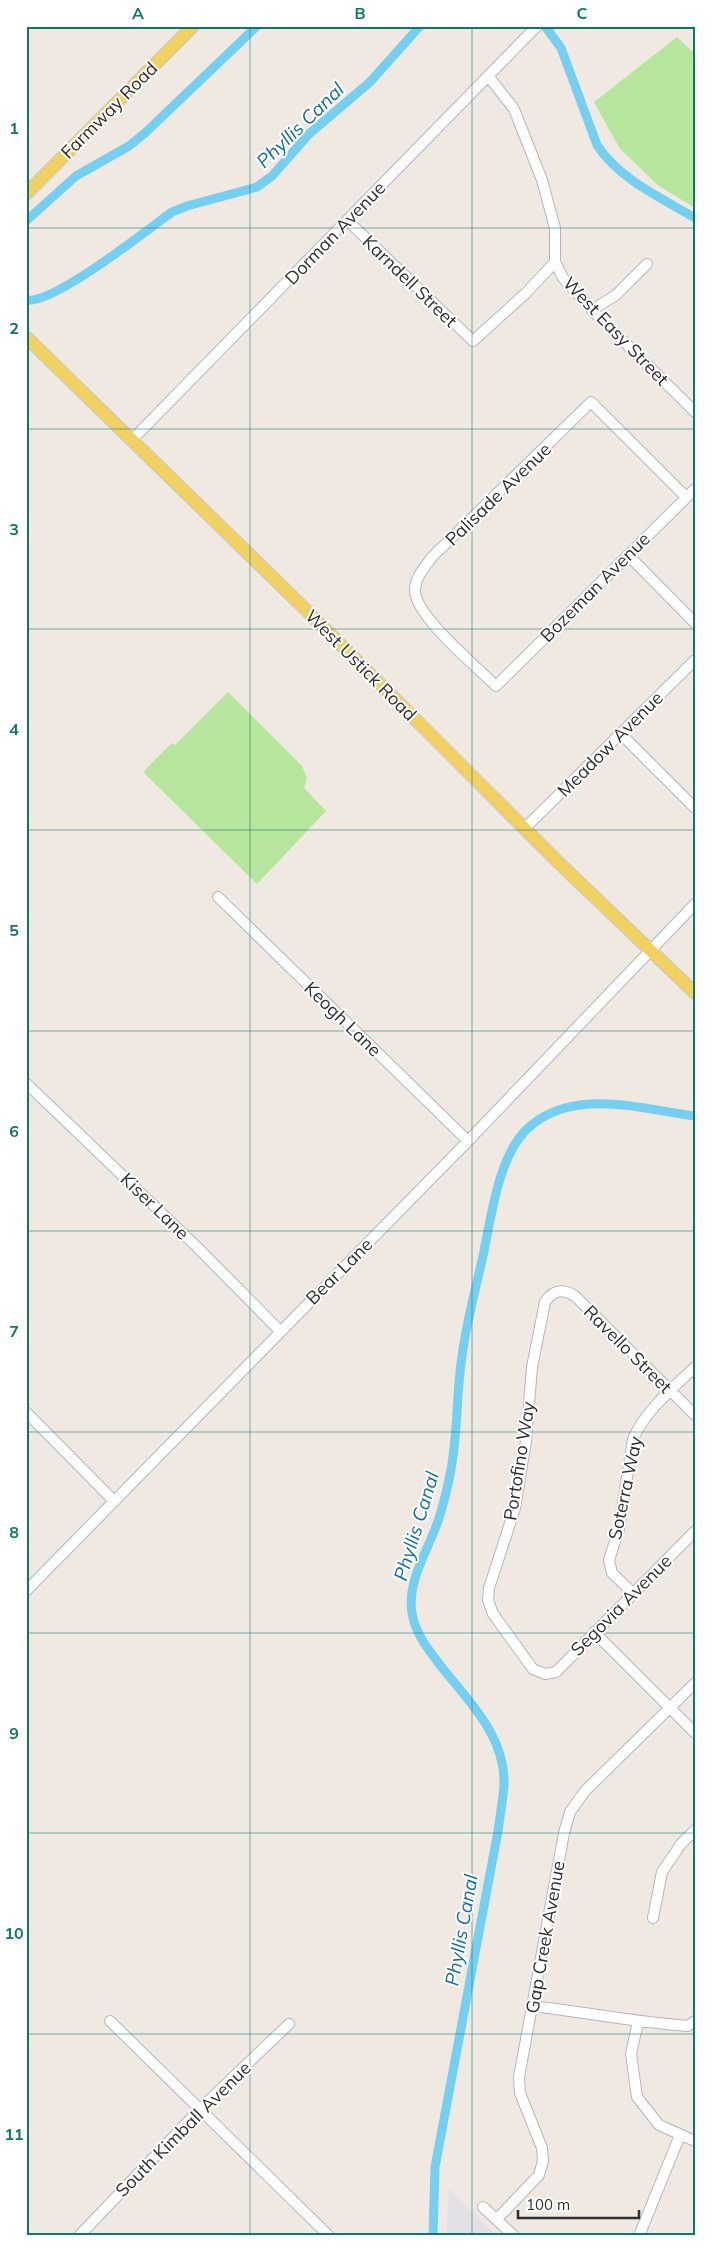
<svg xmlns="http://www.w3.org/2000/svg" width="721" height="2262" font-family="Mulish,sans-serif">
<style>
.industrial{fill:#e3e1e8}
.green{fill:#b6e59e}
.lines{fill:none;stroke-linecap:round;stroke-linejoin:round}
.canal{stroke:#75cff0;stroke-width:9}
.minor-casing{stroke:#b4b7c1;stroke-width:12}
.major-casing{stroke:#c9c9c9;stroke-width:14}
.minor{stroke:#fff;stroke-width:10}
.major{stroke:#f2d163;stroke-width:12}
.grid{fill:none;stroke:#0f766e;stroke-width:1;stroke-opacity:0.55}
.labels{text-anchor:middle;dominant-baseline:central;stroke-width:4;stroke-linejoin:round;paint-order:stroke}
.street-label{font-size:18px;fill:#2e2e2e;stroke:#fff}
.water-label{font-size:19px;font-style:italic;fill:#0d6fa3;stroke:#fff}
.neatline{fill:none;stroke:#0f766e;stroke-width:2}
.grid-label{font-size:16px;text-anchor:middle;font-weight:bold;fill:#0f766e}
</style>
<rect width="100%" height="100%" fill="#efe9e1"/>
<path class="industrial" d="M449,2189l48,47h-51z"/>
<path class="green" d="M677,37l18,17v154l-36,-22 -39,-37 -26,-47z
M228,692l74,74 5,12 -3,10 22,23 -69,73 -114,-112 29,-29 3,2z"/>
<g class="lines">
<path class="canal" d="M545,26l16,22 36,97c22,34 63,52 98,73
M26,221l50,-45 53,-30 16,-13 112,-107
M26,300c27,5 121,-70 146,-88l15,-6 70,-19 15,-11 37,-42 61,-52 50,-56
M433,2236l2,-69 63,-336c2,-16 5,-31 6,-46 2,-49 -36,-84 -64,-120 -12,-16 -25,-32 -28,-52 -5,-29 13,-58 23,-84 7,-17 11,-35 15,-54 8,-39 6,-80 12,-119 4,-32 13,-64 20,-96 9,-39 15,-101 44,-130 44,-44 115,-21 169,-14"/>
<g class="minor-casing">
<path id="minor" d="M489,77l25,32 28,71 13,48v34l8,16 34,37 98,97
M347,220l126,121 53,-48 29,-31
M592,310l24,-15 31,-31
M132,440l405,-414
M686,497l-95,-95 -159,155c-7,10 -17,20 -17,33 -1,25 62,77 81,96l199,-197
M628,555l67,68
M621,734l74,74
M525,828l170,-168
M218,897l250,244
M26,1083l170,163 84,85
M26,1412l88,89
M695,1415l-120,-119c-13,-8 -22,-6 -30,6l-13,65 -6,74 -11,67 -26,80 -1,12 5,14 40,55 12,5 11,-2 139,-141
M26,1591l442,-450 227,-237
M633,1593l-21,-20 -3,-13 10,-31 14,-90c12,-28 40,-51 62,-72
M594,1632l101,101
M653,1918l9,-46 19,-28 14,-14
M532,2006c52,6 104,16 156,20l7,-5
M110,2021l219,215
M638,2022l-7,32 6,43 22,28 36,16
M483,2207l31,29
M497,2219l42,-44 4,-14 -1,-13 -22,-55 -1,-16 45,-244 6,-21 15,-21 110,-108
M79,2236l121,-127 89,-85
M639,2236l41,-101"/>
</g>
<g class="major-casing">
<path id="major" d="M26,194l167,-168
M26,337l275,268 258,258 136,130"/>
</g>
<use href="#minor" class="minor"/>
<use href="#major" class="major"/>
</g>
<path class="grid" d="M250,26v2210M472,26v2210M26,228h669M26,429h669M26,629h669M26,830h669M26,1031h669M26,1231h669M26,1432h669M26,1633h669M26,1833h669M26,2034h669"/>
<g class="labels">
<g class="street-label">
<text transform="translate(109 110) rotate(-45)">Farmway Road</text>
<text transform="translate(335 233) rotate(-46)">Dorman Avenue</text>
<text transform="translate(410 281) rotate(44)">Karndell Street</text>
<text transform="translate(616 331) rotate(46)">West Easy Street</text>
<text transform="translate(498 494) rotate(-44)">Palisade Avenue</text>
<text transform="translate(595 587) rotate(-45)">Bozeman Avenue</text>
<text transform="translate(361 665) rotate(45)">West Ustick Road</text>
<text transform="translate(610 744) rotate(-45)">Meadow Avenue</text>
<text transform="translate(343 1019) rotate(44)">Keogh Lane</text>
<text transform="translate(155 1206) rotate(44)">Kiser Lane</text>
<text transform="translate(339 1271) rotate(-45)">Bear Lane</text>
<text transform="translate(628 1349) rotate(45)">Ravello Street</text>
<text transform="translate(519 1461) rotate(-81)">Portofino Way</text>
<text transform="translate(625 1488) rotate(-78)">Soterra Way</text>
<text transform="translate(621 1605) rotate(-45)">Segovia Avenue</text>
<text transform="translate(545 1937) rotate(-80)">Gap Creek Avenue</text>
<text transform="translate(183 2129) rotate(-45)">South Kimball Avenue</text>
</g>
<g class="water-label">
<text transform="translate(300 125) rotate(-44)">Phyllis Canal</text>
<text transform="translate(416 1526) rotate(-73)">Phyllis Canal</text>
<text transform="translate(461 1930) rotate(-80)">Phyllis Canal</text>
</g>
</g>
<rect width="721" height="2262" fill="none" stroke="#ffffff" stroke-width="55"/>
<path d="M518 2210v8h121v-8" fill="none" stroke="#2e2e2e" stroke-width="2.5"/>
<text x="526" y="2210" font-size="15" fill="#2e2e2e" stroke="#ffffff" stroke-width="4" paint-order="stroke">100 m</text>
<rect x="28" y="28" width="666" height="2206" class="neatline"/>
<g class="grid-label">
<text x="138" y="19">A</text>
<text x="360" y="19">B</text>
<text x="582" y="19">C</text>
<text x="14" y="134">1</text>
<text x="14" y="334">2</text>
<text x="14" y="535">3</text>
<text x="14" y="735">4</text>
<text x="14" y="936">5</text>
<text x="14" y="1137">6</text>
<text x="14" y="1337">7</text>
<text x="14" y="1538">8</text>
<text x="14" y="1739">9</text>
<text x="14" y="1939">10</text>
<text x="14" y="2140">11</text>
</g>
</svg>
